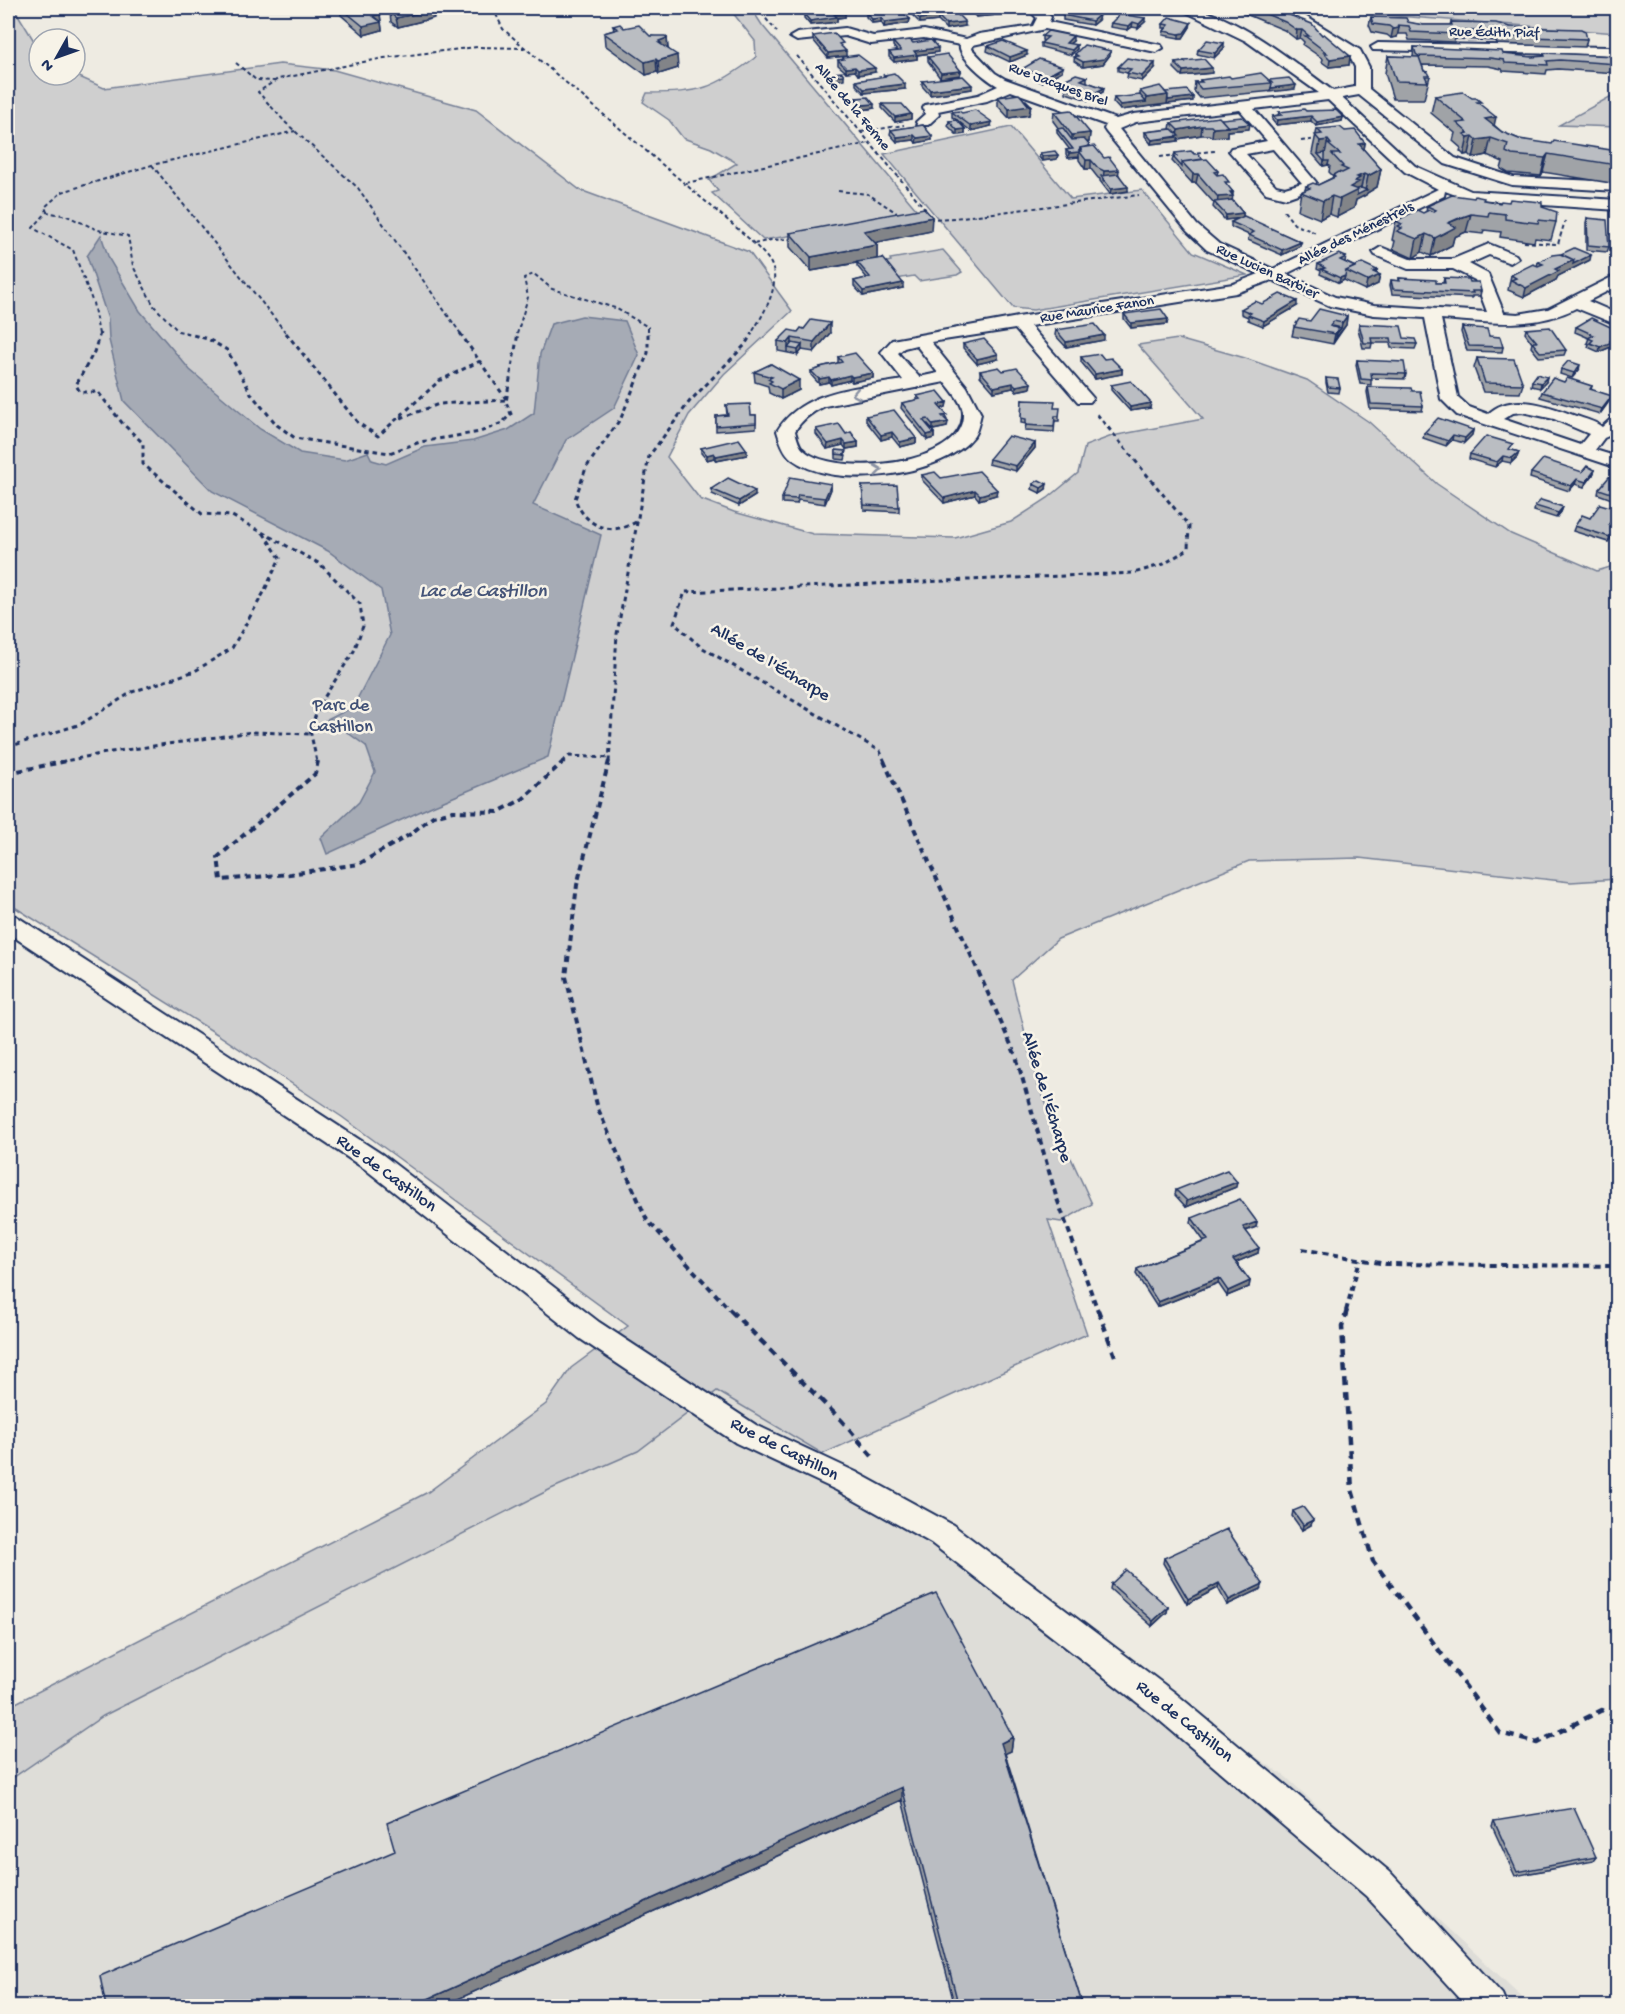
<svg xmlns="http://www.w3.org/2000/svg" width="1625" height="2014" font-family="'Gochi Hand',sans-serif">
<style>
.built{fill:#deddd8}
.green{fill:#cfcfcf;stroke:#757f96;stroke-width:1.5}
.water{fill:#a6abb5;stroke:#6e7992;stroke-width:1.5}
.lines{fill:none;stroke-linecap:round;stroke-linejoin:round}
.street-casing{stroke:#1b2f5e;stroke-width:4}
.path-far3{stroke:#1b2f5e;stroke-width:2;stroke-dasharray:4 3;stroke-linecap:butt}
.path-far2{stroke:#1b2f5e;stroke-width:3;stroke-dasharray:4.5 4;stroke-linecap:butt}
.path-far1{stroke:#1b2f5e;stroke-width:4;stroke-dasharray:6 4.5;stroke-linecap:butt}
.path{stroke:#1b2f5e;stroke-width:4.5;stroke-dasharray:8 6;stroke-linecap:butt}
.street{fill:#f7f3e8;fill-rule:evenodd}
.wall{fill:#a0a3a7;stroke:#1b2f5e;stroke-width:1.5}
.shaded-wall{fill:#828488;stroke:#1b2f5e;stroke-width:1.5}
.building{fill:#babdc2;stroke:#1b2f5e;stroke-width:1.5}
.oneway{stroke:#8991a3}
.labels{text-anchor:middle;dominant-baseline:central;stroke-width:5;stroke-linejoin:round;paint-order:stroke}
.far-street-label{font-size:15px;fill:#1b2f5e;stroke:#f7f3e8}
.street-label{font-size:18px;fill:#1b2f5e;stroke:#f7f3e8}
.park-label{font-size:18px;fill:#3f4f75;stroke:#f7f3e8}
.water-label{font-size:20px;font-style:italic;fill:#455478;stroke:#f7f3e8}
</style>
<rect width="100%" height="100%" fill="#eeebe2"/>
<filter id="ink" filterUnits="userSpaceOnUse"><feTurbulence type="fractalNoise" baseFrequency=".0167" numOctaves="2"/><feDisplacementMap in="SourceGraphic" scale="12" xChannelSelector="R" yChannelSelector="G"/><feConvolveMatrix kernelMatrix="1 2 1 2 8 2 1 2 1" color-interpolation-filters="sRGB"/></filter>
<g filter="url(#ink)">
<path class="built" d="M717,1391l106,63 125,97 338,226 246,229h-1524v-225l95,-65 448,-227 87,-38z"/>
<path class="green" d="M8,8h6l25,41v26h36l29,13 176,-24 54,6 142,40 104,80 169,62 43,59 -68,63 -35,41 -22,42 33,42 34,13 79,22 142,4 56,-16 37,-24 30,-25 7,-27 27,-10 91,-17 -65,-74 40,-6 67,19 62,22 62,42 68,62 74,50 86,37 20,-6v314l-46,3 -212,-24 -110,3 -191,78 -46,41 26,106 54,118 -31,18 -13,-2 39,114 -264,120 -106,-63 -79,60 -87,38 -448,227 -95,65v-74l420,-215 118,-88 25,-36 57,-42 -286,-209 -125,-83 -209,-131z
M729,8h22l11,17 159,190 -158,25 -51,-47 6,-2 -9,-11 28,-17 -26,-15 -28,-10 -14,-18 -26,-18 4,-9c53,0 67,-4 109,-36l-1,-16z
M1343,8h274v25l-246,-19z
M1617,93v34l-58,-2z
M1011,127l60,72 71,-9 51,62 54,23 -214,35 -20,-2 -129,-154z
M943,250l19,22 -5,3 -38,6 -5,-5 -18,3 -13,-16 8,-2 -1,-2z"/>
<path class="water" d="M101,235l8,24 31,52 50,59 70,59 40,24 45,7 23,-8 4,8 14,4 39,-17 48,-6 35,-11 26,-17 6,-59 11,-30 31,-8 43,5 14,34 -25,53 -48,32 -33,65 68,30 -53,222 -116,49 -105,48 -6,-16 38,-36 16,-30 -9,-26 -25,-18 -13,1 -3,-8 28,-14 37,-72 -9,-45 -53,-39 -116,-60 -88,-90 -15,-61 -1,-21 -21,-63z"/>
<g class="lines">
<g class="street-casing">
<path id="street" d="M1027,8h14l10,9 -2,5 112,23 2,3 -7,4 -111,-23 -72,16 -1,4 23,24 10,6 111,40 18,-5 185,-21 -73,-52 -62,-30 -1,-3c46,0 113,56 150,83l22,-4v-20l-6,-12 -80,-47h17l19,8 55,34 9,17v22l86,69 58,19 105,5v9l-106,-6 -67,-21 -86,-69 -17,3 73,68 56,25 147,9v10l-149,-10 -24,-9 -1,5 -158,78 49,23 39,8 113,7 -12,-32 -22,-11h-45l-33,-14 -2,-3 8,-5 29,12h43l36,-15 27,11 2,3 -8,5 -21,-8 -20,9 19,10 16,39 14,1 30,-5 70,-35v12l-30,15 30,13v11l-42,-17c-43,22 -89,14 -135,11l17,78 11,10 19,7c23,-23 62,-8 88,2 9,3 19,5 26,11l10,-9 6,-1v15l-14,6 -9,12 23,7v11l-161,-53 -16,-16 -16,-81 -51,-3 -44,-9 -58,-26 -36,13 -206,33 63,72 -3,4h-12l-63,-73 -84,13 36,45 14,27c-2,7 -3,16 -7,22 -31,41 -141,55 -182,23 -8,-6 -12,-18 -15,-28 26,-42 81,-43 126,-51l-22,-28 11,-12 126,-23 215,-33 26,-10 -52,-24 -20,-19 -81,-99 -2,-3 2,-4 -95,-34 -24,10 -49,10 1,4 -11,10h-10l-2,-3 9,-8 -2,-6 2,-3 53,-10 20,-9c-10,-5 -41,-30 -38,-41l-36,-7 -53,6 -26,-8 -48,5 -7,-4 7,-4 48,-5 28,8 51,-6 42,9 13,-5 54,-8 4,-8zM1328,100l77,72 33,17 -165,80 -54,-25 -22,-19 -78,-96 17,-7 104,-12 27,31 -36,7 -2,3 37,42 20,5 28,-10 2,-6 -62,-73zM1273,149l29,34 -17,5 -9,-2 -30,-32zM916,345l22,28 -19,4 -21,-24 6,-5zM945,382c6,8 18,21 18,31 2,54 -127,64 -158,38 -6,-4 -8,-13 -10,-20 7,-12 17,-19 30,-25zM1522,412l32,7 35,15 -9,11 -77,-26 10,-6z
M1378,43l231,4 7,4 -7,4 -236,-5 -2,-3z
M8,914l8,2 367,239 216,167 157,103 100,47 97,53 221,167 216,180 112,122 5,12h-40l-101,-110 -214,-182 -221,-171 -95,-53 -100,-47 -157,-105 -214,-169 -357,-236z"/>
</g>
<path class="path-far3" d="M493,8l10,21 242,206c8,8 17,16 23,24 17,22 -5,56 -17,75
M757,8l20,24
M797,56l130,155
M236,63l20,17 18,1
M861,132l43,-7
M1301,141l17,-2
M1190,153l25,-2
M1160,157l17,-2
M152,165l135,169
M686,183l183,-40
M838,191l30,3 32,21
M1284,211l10,13 22,9
M47,212l-2,-5 17,-15 90,-27 143,-34
M929,219l25,-1 185,-23
M1524,242l34,2 7,-23
M754,244l17,-4 23,-1
M99,334l-6,-31 -20,-53 -40,-22 14,-16 20,4 31,14 30,6 5,30 21,40 24,25 13,3
M461,334l-103,-146 -72,-65 -28,-31 20,-13 106,-21 93,-11 47,1
M517,334l11,-37 -4,-19 10,-4 18,15 63,19 33,19v7"/>
<path class="path-far2" d="M100,333l-6,19 -18,33 4,7h18l25,32 20,19v21l59,50 30,2 88,48 40,40 3,22 -9,25 -34,53 -10,26 7,32
M185,333l23,6 19,11 25,45 25,30 18,13 94,15 31,-11 60,-10 22,-9 9,-9 -5,-12 12,-69
M286,333l72,90 20,13 61,-55 41,-20
M460,333l46,66
M401,418l38,-14 67,-4
M636,522c-26,15 -51,4 -61,-23l11,-31 35,-50 27,-65v-20
M8,747l73,-23 51,-32 63,-21 37,-23 31,-54 17,-36 -16,-24
M60,762l51,-10 141,-20 59,2
M562,762l7,-6 41,2
M609,762l8,-128 32,-178 41,-55 55,-56 7,-12
M885,762l-5,-11 -179,-104 -27,-24 11,-31 449,-19 30,-9 24,-15 1,-23 -93,-113"/>
<path class="path-far1" d="M318,761l-3,13 -97,83 3,23 69,-6 69,-10 50,-29 24,-19 20,-5 45,1 25,-13 41,-38
M609,761l-32,124 -11,92 32,132 49,111 84,91
M884,761l132,295 40,140 42,115
M8,773l59,-12
M1302,1249l84,15 232,2
M1346,1311l14,-52"/>
<path class="path" d="M730,1310l111,110 31,36
M1098,1310l17,46
M1347,1310l-5,17 10,163 21,71 127,172 37,10 65,-33 16,7"/>
<use href="#street" class="street"/>
</g>
<path class="wall" d="M340,8h54l-17,3 3,3 2,16 -18,5 -23,-20z
M829,8l16,5v4l-8,1v4l-27,3 -6,-7v-4l25,-4z
M968,8h39l2,1 -1,5 -32,3z
M1231,8h41l50,27 28,21 -1,9 -20,2 -7,-5 1,-3 -20,-14 1,-3 -4,-4 -4,1 -12,-9z
M394,9l40,9 -36,9 -7,-5 -1,-9 4,-1z
M913,12l22,2 30,12 -19,3 -8,-8 -18,2 -7,-7z
M866,13l44,6 -1,4 -25,4 -3,-5 -9,1 -6,-6z
M1063,15l35,5 -6,5 -29,-5z
M1371,17l52,8h27l1,-3 59,5 77,12 -2,8 -88,-3 -1,-3 -41,-2 -1,3 -45,-2 -2,-6h-9l-1,3 -6,1 -4,-3 -15,-3 -3,-7z
M1145,22l-7,6 -6,-1 -4,3 -18,-3 1,-4z
M1163,24l27,3 -7,11h-4l-16,-3 1,-4 2,-3h-3z
M613,26l37,10 17,2 1,10 10,20 -19,6 -2,-2 -11,3 -41,-30 -1,-12 10,-3z
M813,36l30,12 3,8 -18,2 -15,-18z
M1042,36l31,5 -4,3 8,5 -6,6 -30,-8v-4l3,-2 -2,-1z
M893,42l20,1 25,9 -21,3v4l-23,3 -5,-5v-5l8,-1 -4,-5z
M988,46l39,9 -17,7 -23,-11z
M1414,47l118,10 11,-1 1,-3 73,3v17l-59,-4 -11,1 -1,4 -43,-3 -1,-2 -14,-3 -66,-1 2,6 6,5 -6,23h-31l-8,-26 3,-17 25,1z
M1224,48l-10,10 -17,-4 1,-4z
M1111,51l-1,4 -7,9 -20,3 -9,-6 1,-7z
M843,57l32,15 -17,3 -3,-4 -9,1 -8,-7v-5h5z
M928,57l33,14 -1,4 -20,3 -12,-17z
M1184,61l28,12 -30,3 -8,-8 1,-5 8,-1z
M1063,67l-1,4 -20,11 -7,-2v-2l-14,-5 1,-4z
M1118,67l37,1 -13,13 -15,-3 1,-5 -10,-2z
M884,75l21,14 -41,4 -8,-8v-4l28,-4z
M1087,77v5l17,6 -1,4 -15,8 -22,-7v-4l-6,-2v-5z
M1231,78l38,2 26,9 -95,9 -6,-7 1,-9h5v-2z
M922,81l50,8 -42,6 -8,-9z
M1140,91l25,1 28,9 -73,9 -7,-8 1,-4 26,-2z
M1435,96l45,9 14,20 8,7 17,7 98,21 -3,11 3,-4v14l-6,-1v3l-68,-11 -2,4 -33,-3 -7,-4 2,-7 -16,-7 -14,3 -4,-4 -5,1 -4,-4 1,-3 -8,-7 2,-8 -24,-20z
M998,97l33,13h-2v5l-20,3 -11,-12z
M856,98l18,10 -12,2 -6,-7z
M882,104l29,10v5l-16,3 -13,-14z
M1306,111l37,6 -1,4 -26,5 -5,-5 -35,4 -4,-5 1,-4 5,-1 1,-3z
M952,112l10,1 29,13 -20,5 -13,-10 7,8v5l-8,1 -9,-9 1,-5 8,-1 -5,-3z
M1054,112l36,21 -1,9 -2,1 32,32 9,16 -18,3 -10,-13v-2l-2,-1 -7,-9h-6l-6,-9v-3l-11,1 -2,-4v-4h4l-13,-17v-4h2l-6,-8z
M1221,119l28,10 -22,2v5l-15,1 -3,-2h-8l-23,4v2l-27,3 -6,-8v-4l25,-3 1,-6z
M923,125l9,15 -16,3 -2,-3 -17,2 -7,-8 1,-4z
M1317,129l28,2 20,12 -1,7 17,19 -4,18 -10,6 -1,2 -10,5 -2,8 -17,9 -8,-3 -9,5 -22,-9 3,-18 4,-2 1,-4 12,-1 14,-7 1,-2 -4,-4 1,-6 -2,-1 -5,1 -11,-13z
M1040,153l17,6 -15,2 -3,-4z
M1175,153l19,1 9,5 15,12 -1,4 16,17 -1,8 11,13v4l58,25 -1,4 -18,9 -34,-15 1,-5 -18,-8v-5l9,-4 -15,2 -12,-13 1,-4 -18,-20h-4l-20,-22z
M1484,200l58,7 14,15 -5,18 -16,-2 -1,4 -34,-5 1,-5 -17,-2 -1,4 -17,-2 -12,5 -2,8 -21,11 -9,-4 -9,6 -20,-9 2,-8 -3,-1 4,-19 30,-9 1,-6z
M1587,218l22,29 -2,5 -21,-2v-27z
M931,231l-56,11 2,3v14l26,29 -40,8 -9,-10v-5l13,-3 -10,-12v-3l-46,8 -21,-24v-14z
M1346,257l-1,5 10,5 22,3 -1,3 4,2 -2,9 -13,6 -21,-10 -5,3 -19,-9 1,-3 -4,-2 1,-5z
M1590,260l-32,16 -2,4 -32,17 -16,-7 3,-15 26,-9 1,-4z
M1399,278l37,5h7l1,-5 26,4 11,9 -1,5h-8v2l-80,-4 -2,-9 1,-5 8,1z
M1262,304l35,2 -34,20 -15,-6v-3l-7,-3v-5z
M1124,314l44,5 -1,5 -36,4 -7,-9z
M1347,316l-1,9 -13,19 -41,-8 2,-9 16,-6z
M1359,324l58,20 -2,5 -24,-1 -1,-5h-18l-1,5h-8l-5,-19z
M1462,327l27,9 14,11 -1,5 -35,-1 -6,-19z
M1576,327l41,3v10l-5,4 -1,3 -12,5 -11,-5 1,-3 -2,-1 2,-5 -14,-6z
M804,329l26,4 -16,19 -12,-2 -4,5 -20,-4v-10z
M1526,329l40,21 -2,5 -25,2 -8,-10 1,-4 -7,-10z
M1056,330l48,10 -38,7 -11,-12z
M963,344l35,15 -21,5 -14,-16z
M838,357l35,16v5l-21,4 -2,-2 -19,5 -2,-3 -10,2 -8,-9v-4l9,-2v-2l18,-4z
M1081,357l23,2 18,10v5l-27,5 -14,-17z
M1477,358l46,26 -3,9 -37,-1 -9,-24z
M1357,360l49,14 -1,5 -34,-1v7l-11,-1 -4,-19z
M771,364l28,26 -18,9 -12,-6 -1,-7 -13,-4 -1,-10z
M1561,369l18,1 -7,8 -12,-4z
M980,371h23l27,17 -14,3 -3,-3 -19,4 -14,-16z
M1326,378l14,10 -1,5 -11,-1 -2,-9z
M1532,381l14,1 -6,6 -9,-2z
M1564,382l28,4 -1,4 19,10 -10,14 -60,-17 2,-5z
M1111,385l39,23 -20,3 -19,-21z
M1368,387l44,4 11,15 -1,5 -52,-2 -3,-17z
M917,396l30,6 -1,5 -5,2 6,11v7l-14,3 -5,-6h-1l7,9v5l-7,2 -26,-32 1,-5 15,-3z
M1022,400l37,16v5h-4l-1,11 -29,-2 1,-6 -5,-1z
M726,405l25,10h5v13l-40,3v-15l11,-1z
M866,416l50,22v5l-16,4 -8,-10 -11,3 -15,-19z
M816,429l30,5 12,8v5l-12,2 -3,-4 -16,4 -11,-15z
M1473,430l-1,5 -8,8 -12,-3 -6,6 -23,-8 1,-5z
M1035,443v5l-19,23 -28,-7 1,-5z
M701,448l46,7 -31,6 -2,-3 -7,2 -6,-7z
M836,450l10,6 -1,4 -9,-1z
M1512,450l7,2 -2,5 -6,6 -9,-2 -7,6 -26,-8 1,-5z
M1595,470l-2,5 -9,12 -9,-3 -6,7 -39,-13 1,-5 51,-1z
M922,475l19,3 55,17 -17,5 -4,-5 -31,8 -22,-23z
M1617,480v21l-19,-7 1,-5z
M831,484v5l-6,15 -27,-4 -1,4 -15,-1v-5z
M1033,484l13,5 -6,4 -8,-4z
M862,486l37,21v5l-35,-2z
M711,489l44,7 -16,10 -27,-12z
M1535,506l28,1 -2,5 -5,6 -22,-7z
M1617,509v14l-4,-2 -2,3 5,7 -8,11 -35,-11 2,-5 15,-8z
M1236,1187l-50,20 -11,-12 1,-5z
M1192,1218l64,9 -10,4 12,22 -22,9 14,19 -1,6 -22,9 -9,-13 -61,24 -21,-33 1,-5 67,-28 -13,-18z
M1293,1511l18,14 -9,5 -10,-14z
M1164,1558l97,31 -34,16 -9,-17 -31,16 -24,-41z
M1111,1584l57,23 -1,5 -15,14 -42,-37z
M1013,1737l-2,14 -6,2 78,254h-128l-53,-207 -462,207h-334z
M1494,1821l102,36 -3,4 -78,15 -23,-50z"/>
<path class="shaded-wall" d="M373,8h21l-20,4z
M871,8h11v2l-11,1z
M910,8h11v3l-11,1z
M1009,9l-1,5 -32,3v-4z
M433,10l1,8 -36,9 -2,-9z
M845,13v4l-8,1v4l-27,3v-4l24,-7z
M380,14l2,16 -18,5 -1,-9 10,-10z
M1099,15l-1,5 -6,5v-4z
M938,16v5l-18,2v-4z
M881,18v4l-9,1v-4z
M1145,18v4l-7,6 1,-4z
M910,19l-1,4 -25,4 1,-5z
M965,22v4l-19,3v-5z
M1133,22l-1,5 -4,3 1,-4z
M1191,23l-1,4 -7,11h-4v-4z
M1399,28l-2,9 -6,1 2,-9z
M1297,30h5l-2,8 -4,1z
M1073,36v5l-8,6 1,-4z
M667,38l1,13 -6,4 -3,-14z
M1224,43v5l-10,10 1,-5z
M1077,45v4l-6,6 1,-5z
M938,48v4l-21,3v4l-23,3v-4l20,-7z
M846,51v5l-18,2v-5z
M1027,51v4l-17,7v-5z
M1111,51l-1,4 -7,9 -20,3v-5z
M677,55l1,13 -19,6 -1,-13z
M1350,56l-1,9 -20,2 1,-8z
M656,59l1,13 -11,3 -1,-13z
M1155,63v5l-13,13v-5z
M855,67v4l-9,1v-4z
M1063,67l-1,4 -20,11 1,-4z
M875,68v4l-17,3v-5z
M1212,68v5l-30,3 1,-5z
M961,71l-1,4 -20,3 1,-5z
M844,75v4l-9,2v-5z
M905,84v5l-41,4v-4z
M972,85v4l-42,6v-5z
M1296,85l-1,4 -25,3 1,-4z
M1104,88l-1,4 -15,8 1,-4z
M1168,95l-1,9 -47,6v-5l26,-3 1,-4z
M1193,97v4l-26,3 1,-4z
M874,104v4l-12,2v-5z
M1031,105l-2,10 -20,3v-9z
M911,114v5l-16,3v-5z
M1311,116v5l-35,4 1,-5z
M1343,117l-1,4 -26,5 1,-4z
M1496,117l-4,18 -7,-16z
M992,122l-1,4 -20,5v-5z
M1250,124l-1,5 -22,2v5l-15,1 1,-9z
M1202,126l-1,9 -23,4v2l-27,3 1,-4 25,-3 1,-7z
M965,129v5l-8,1v-5z
M1090,133l-1,9 -17,2v-9z
M914,135v5l-17,2v-5z
M932,136v4l-16,3 1,-5z
M1473,136l-4,18 -5,1 4,-18z
M1491,138l-4,17 -14,3 4,-18z
M1328,140l-4,18 -6,-4 2,-13z
M1365,143l-3,18 -3,-17z
M1079,152v5l-11,1 1,-5z
M1548,154l-5,18 -2,4 4,-18z
M1058,155l-1,4 -15,2v-5z
M1086,160h5v9h-6z
M1324,161h5l-1,4 -5,1z
M1381,169l-4,18 -10,6 -1,2 -10,5 -2,8 -17,9 3,-18 17,-22 7,-3 -4,18 5,-1 3,-15z
M1119,170l-1,9 -15,2 1,-10z
M1193,174h5l-2,9h-4z
M1128,187v4l-18,3 1,-5z
M1230,192h3l-1,13 -15,1 1,-9z
M1332,196l-3,18 -9,5 3,-18z
M1243,213v5l-18,2 1,-5z
M1471,214l-5,18 -12,5 -2,8 -21,11 4,-18 13,-15z
M932,217l-1,14 -67,14v-14z
M1426,234l-4,18 -9,6 4,-19z
M1301,242l-1,4 -18,9v-5z
M877,245v14l-66,12v-14z
M1591,255l-1,5 -32,16 -2,4 -32,17 2,-9 29,-19 19,-9z
M1377,270l-2,7 5,-2 -2,9 -13,6 2,-9 6,-9z
M1345,276l-1,4 -5,3 1,-5z
M903,283v5l-40,8v-5z
M1297,301v5l-34,20 1,-5z
M1347,316l-1,9 -10,13 1,-5 4,-5 1,-5z
M1168,319l-1,5 -36,4v-5z
M830,323v10l-16,19v-10z
M1338,328l-2,10 -3,6 2,-10z
M1104,335v5l-38,7v-5z
M1617,336v4l-5,4 -1,3 -12,5 1,-5z
M792,338v10h-4v5v-10z
M802,345v5l-4,5v-5z
M998,354v5l-21,5v-5z
M1580,365l-1,5 -7,8 2,-5z
M1122,369v5l-27,5v-5z
M873,373v5l-21,4v-5z
M850,375v5l-19,5v-5z
M829,377v5l-10,2v-5z
M1547,377l-1,5 -6,6 1,-5z
M799,380v10l-18,9v-10z
M1013,383v5l-19,4v-5z
M1031,383l-1,5 -14,3v-5z
M1612,396l-2,4 -10,14 2,-5z
M947,402l-1,5 -8,3v-5z
M1151,403l-1,5 -20,3v-4z
M948,422l-1,5 -14,3v-5z
M1473,430l-1,5 -8,8 1,-5z
M892,432v5l-11,3v-5z
M934,433v5l-7,2v-5z
M1453,435l-1,5 -6,6 2,-5z
M916,438v5l-16,4v-5z
M843,440v5l-16,4 1,-5z
M858,442v5l-12,2v-5z
M1035,443v5l-19,23v-5z
M747,450v5l-31,6v-5z
M1519,452l-2,5 -6,6 1,-5z
M714,453v5l-7,2v-5z
M1503,456l-1,5 -7,6 2,-5z
M1595,470l-2,5 -9,12 2,-5z
M1577,479l-2,5 -6,7 2,-5z
M831,484v5l-6,15v-6z
M1047,484l-1,5 -6,4 1,-5z
M975,490v5l-31,8v-5z
M997,490l-1,5 -17,5 1,-5z
M755,491v5l-16,10v-5z
M1563,507l-2,5 -5,6 2,-5z
M1617,527l-1,4 -8,11 2,-5z
M1237,1182l-1,5 -50,20 1,-6z
M1257,1222l-1,5 -14,5 1,-5z
M1259,1248l-1,5 -26,11 1,-5z
M1219,1278l-1,5 -61,24 1,-5z
M1250,1281l-1,6 -22,9 1,-5z
M1313,1520l-2,5 -9,5 1,-5z
M1219,1583l-1,5 -31,16 1,-5z
M1263,1584l-2,5 -34,16 2,-5z
M1168,1607l-1,5 -15,14 1,-5z
M1013,1737l-2,14 -11,5 1,-13z
M902,1787v13l-462,207h-30z"/>
<path class="building" d="M341,8h31l8,6 -7,2 8,6 -18,4z
M401,8h29l3,2 -37,8 -6,-5 7,-1 -3,-3z
M829,8h11l5,5 -11,1 3,3 -27,4 -6,-7 27,-4z
M971,8h36l2,1 -33,4z
M1252,8h20l40,16 10,11 2,-1 26,22 -20,3 -6,-6h3l-22,-17h4l-7,-6h-5l-12,-8z
M931,10l4,4 19,-3 11,11 -19,2 -8,-8 -18,3 -7,-7z
M1069,10l30,5 -7,6 -29,-6z
M902,11l8,8 -25,3 -4,-4 -9,1 -6,-6z
M1120,14l25,4 -6,6 -6,-2 -4,4 -18,-3z
M1169,17l22,6 -7,10 -5,1 -15,-3 5,-6 -6,-1z
M1371,17l35,1 2,4 15,3h29l-1,-3 45,1 14,4 71,2 4,2 2,8 -88,-3 -1,-4 -44,-2 2,4 -45,-2 -2,-6 -11,-1 1,3 -6,1 -4,-3 -16,-2z
M620,24l4,4 15,-3 11,11h15l2,2 -8,3 2,2h-2l18,12 -19,6 -2,-2 -11,3 -41,-29 14,-4 -5,-3z
M1048,31l25,5 -7,7 11,2 -5,5 -31,-7 7,-6 -6,-1z
M834,33l9,10 -4,1 7,7 -18,2 -15,-17z
M910,40l3,3 18,-3 7,8 -24,3 3,4 -23,3 -5,-6 12,-1 -8,-9z
M1207,40l17,3 -9,10 -17,-3z
M1003,41l24,10 -17,6 -22,-11z
M1084,45l27,6 -7,8 -21,3 -9,-5 4,-1 -3,-2z
M1414,47l88,4 1,3 29,3 13,-1 -1,-3 73,3v8l-57,-4 -13,1 1,4 -43,-2 -1,-3 -14,-2 -71,-2 -3,-2z
M947,54l14,17 -20,2 -13,-16z
M858,55l17,13 -17,2 -3,-3 -9,1 -8,-8 6,-1 -1,-2z
M1388,56l31,1 5,14 4,1 2,4h-5l3,6 -32,-1z
M1127,58l28,5 -13,13 -15,-3 4,-4 -13,-2z
M1039,59l24,8 -20,11 -8,-2 3,-2 -16,-5z
M1204,59l8,9 -29,3 -8,-8 10,-1 -1,-1z
M842,72l2,3 -9,1 -3,-3z
M894,73l11,11 -41,5 -8,-8 30,-5 -2,-1z
M1261,73l11,10 -71,6 -6,-7h7l-2,-2 29,-4 2,2z
M1076,74l11,3 -6,3 23,8 -15,8 -23,-8 5,-2 -11,-4z
M963,76l9,9 -42,5 -8,-9z
M1289,78l7,7 -25,3 1,-5 -3,-3z
M1160,86l8,9 -21,3 -7,-7z
M1187,90l6,7 -25,3v-5l-3,-3z
M1463,92l9,6h4l5,4h-4l19,15 -11,2 17,13 17,7 33,5 2,-3 63,10v8l-1,6 -68,-11 -3,4 -33,-3 -6,-3 2,-8 -17,-6 -14,2 -4,-4 -5,1 -4,-3 4,-1 -11,-10 9,-1 -31,-26z
M1019,94l11,12 -21,3 -11,-12z
M1140,95l6,7 -26,3 -6,-7z
M868,97l6,7 -12,1 -6,-7z
M1024,100h2l5,5 -2,1z
M882,104h20l9,10 -16,3z
M1304,109l2,2 30,-1 7,7 -26,5 -6,-6 -34,4 -4,-4 9,-1 -3,-3z
M975,110l17,12 -21,4 -19,-14 7,-1 3,2z
M1071,110l19,23 -18,2 -18,-23z
M1219,117l9,10 -15,1 -2,-2h-9l-24,4 -7,-7z
M1242,117l8,7 -26,3h4l-7,-8z
M957,120l8,9 -8,1 -8,-9z
M923,125l9,11 -15,2 -3,-3 -17,2 -6,-7z
M1340,127l5,4 10,-1 10,13 -6,1 22,25 -13,7 -4,-2 -7,3 3,1 -5,3 4,1 -9,5 8,3 -18,9 -8,-3 -9,5 -22,-9 9,-4 -4,-2 7,-3 5,2 17,-8 -2,-2 5,-3 4,1 6,-3 -7,-3 2,-1 -11,-12h8l-12,-10h3l-3,-4 -8,1 -5,-6 7,-1 -5,-5z
M1063,128l9,12 12,-1 6,7 -10,2 -1,4 -10,1 -3,-3 7,-1 -16,-20z
M1172,129l7,7 -27,4 -7,-8z
M1094,146l10,12 5,-1 10,13 -15,1 -6,-3 -7,-8h-5l-7,-9h3l-2,-3z
M1055,151l3,4 -16,1 -2,-3z
M1191,151l3,3h4l5,5 -21,3v5l-9,-10 4,-1 -2,-3z
M1325,153v8h-1l-6,-7z
M1207,159l11,12 -4,1 3,3 6,-1 6,8h-4l8,10h-3l3,4 -15,1 -20,-23h-5l-11,-12z
M1616,167h1v9h-4z
M1118,174l10,13 -17,2 -10,-13z
M1361,188l6,2 -10,5v-6z
M1452,195l22,3 1,-2 9,2 -1,2 17,3 1,-2 8,1 1,-3 32,3v5l15,5 -1,10 -17,-2 -1,3 -33,-4v-5l-16,-2 -1,4 -17,-2 -14,5 -9,4 8,4 -21,11 -9,-4 -9,5 -20,-8 5,-3 -4,-2 4,-2 -6,-3 21,-11 6,3 6,-3 4,2 3,-2 -9,-4z
M1232,200l11,13 -17,2 -12,-13z
M924,208l8,9 -68,14 13,14 -66,12 -21,-24z
M1244,216l57,26 -19,8 -33,-15 5,-3 -23,-10z
M1587,218l20,2 2,27 -21,-2z
M1574,248l17,7 -18,9 1,-4 -13,-6z
M1339,254l7,3 -6,3 15,7 -9,4 -1,5 -5,2 -19,-9 4,-1 -7,-4z
M1560,254l14,6 -19,9 4,2 -33,17 -15,-8 5,-2 -5,-3 22,-11 5,2 5,-2 -5,-2 14,-7z
M883,258l20,25 -40,8 -9,-10 16,-4 -13,-15z
M1362,263l15,7 -4,2 7,3 -13,6 -21,-10z
M1399,278l37,2v3h9l-1,-5 25,1 1,3h9l2,9h-9l1,2 -80,-4 -2,-9 9,1z
M1280,294l17,7 -33,20 -16,-6 3,-2 -10,-4 14,-8 7,3z
M1161,309l7,10 -37,4 -7,-9z
M1319,309l28,7 -5,7 -8,-2 -4,5 8,2 -3,6 -41,-7 5,-8 11,2z
M1591,318l26,12v6l-7,5 2,1 -12,5 -10,-4 3,-3 -5,-2 6,-3 -18,-8z
M811,320l19,3 -16,19 -22,-4 -4,5 -10,-2 11,-11 9,2 3,-4 3,1z
M1095,324l9,11 -38,7 -10,-12z
M1359,324l42,2 3,12 11,1 2,5 -25,-1 -1,-5h-20l1,5h-8z
M1333,326l8,2 -4,5 1,-5 -6,-1z
M1462,327l25,2 2,7 11,1 3,10 -34,-1z
M1550,327l16,23 -26,2 -8,-10h5l-11,-13z
M984,339l14,15 -21,5 -14,-15z
M792,343l10,2 -4,5 -10,-2z
M855,353l18,20 -21,4 -2,-2 -19,5 -2,-3 -10,2 -8,-8 10,-3 -1,-1 22,-5 -4,-5z
M1100,354l4,5 7,-1 11,11 -27,5 -14,-17z
M1477,358l37,1 9,25 -38,-1z
M1357,360l47,2 2,12 -35,-1 1,7 -11,-1z
M1568,361l12,4 -6,8 -13,-4z
M771,364l28,16 -18,9 -12,-6 3,-2 -4,-2 4,-2 -18,-5z
M999,367l4,4 14,-3 14,15 -15,3 -3,-3 -19,4 -14,-16z
M1537,374l10,3 -6,6 -9,-2z
M1326,378l12,1 2,9 -12,-1z
M1553,378l11,4 3,-4 25,8 -2,3 22,7 -10,13 -60,-17z
M1131,381l20,22 -21,4 -19,-22z
M1368,387l43,1 1,3h8l3,15 -52,-2z
M938,391l9,11 -9,3 9,10 -5,1 6,6 -15,3 -5,-6 -5,1 11,13 -7,2 -25,-32 18,-4 -3,-3z
M1022,400l33,1 -1,7h6l-1,8h-4l-1,11 -28,-2v-6l-5,-1z
M750,404l1,11h5v8l-40,3v-10l12,-1 -2,-10z
M894,410l22,28 -16,4 -8,-10 -11,3 -15,-19z
M1438,418l35,12 -8,8 -12,-3 -5,6 -24,-8z
M839,424l7,10 5,-2 7,10 -12,2 -3,-4 -15,4 -12,-15z
M1008,436l27,7 -19,23 -27,-7z
M1486,436l27,8 -4,5 10,3 -7,6 -9,-2 -6,6 -27,-8z
M739,439l8,11 -31,6 -2,-3 -7,2 -6,-7z
M836,450l10,1 -1,4 -9,-1z
M1543,459l39,13 5,-6 8,4 -9,12 -9,-3 -6,7 -40,-13z
M979,471l18,19 -17,5 -5,-5 -31,8 -22,-23 13,-3 6,6z
M790,477l41,7 -6,14 -27,-3 -1,4 -15,-1z
M1609,477l8,3v15l-18,-6z
M728,478l27,13 -16,10 -28,-12z
M1039,480l8,4 -6,4 -8,-4z
M897,485l2,22 -35,-2 -2,-19z
M1541,500l22,7 -5,6 -23,-7z
M1600,504l17,5v8l-2,-1 -6,8 8,3 -7,10 -35,-11 7,-11 8,3z
M1227,1170l10,12 -50,19 -11,-11z
M1240,1199l17,23 -14,5 16,21 -26,11 17,22 -22,10 -9,-13 -61,24 -21,-33 71,-29 -16,-22z
M1303,1507l10,13 -10,5 -10,-14z
M1227,1529l36,55 -34,16 -10,-17 -31,16 -24,-41z
M1126,1570l42,37 -15,14 -42,-37z
M936,1593l77,144 -12,6 82,264h-124l-57,-220 -492,220h-304l-6,-31 295,-125 -8,-28z
M1574,1808l22,49 -79,15 -23,-51z"/>
<defs><path id="oneway-chevron" d="M-2-3.5L2.5 0L-2 3.5" fill="none" stroke-width="1.6" stroke-linecap="round" stroke-linejoin="round" transform="scale(1.5)"/></defs>
<g class="oneway">
<use href="#oneway-chevron" transform="translate(856 394) rotate(169)"/>
<use href="#oneway-chevron" transform="translate(878 470) rotate(-7)"/>
</g>
</g>
<g class="labels">
<g class="far-street-label">
<text transform="translate(1494 33) rotate(1)">Rue Édith Piaf</text>
<text transform="translate(1058 85) rotate(20)">Rue Jacques Brel</text>
<text transform="translate(852 107) rotate(50)">Allée de la Ferme</text>
<text transform="translate(1356 234) rotate(-26)">Allée des Ménestrels</text>
<text transform="translate(1267 272) rotate(25)">Rue Lucien Barbier</text>
<text transform="translate(1097 310) rotate(-9)">Rue Maurice Fanon</text>
</g>
<g class="street-label">
<text transform="translate(770 663) rotate(31)">Allée de l'Écharpe</text>
<text transform="translate(1046 1097) rotate(73)">Allée de l'Écharpe</text>
<text transform="translate(386 1174) rotate(36)">Rue de Castillon</text>
<text transform="translate(784 1450) rotate(27)">Rue de Castillon</text>
<text transform="translate(1184 1722) rotate(39)">Rue de Castillon</text>
</g>
<g class="park-label">
<text x="341" y="706">Parc de<tspan x="341" dy="21">Castillon</tspan></text>
</g>
<g class="water-label">
<text x="483" y="592">Lac de Castillon</text>
</g>
</g>
<rect width="1625" height="2014" fill="none" stroke="#f7f3e8" stroke-width="30"/>
<rect x="15" y="15" width="1595" height="1984" fill="none" stroke="#1b2f5e" stroke-width="2" filter="url(#ink)"/>
<g transform="translate(57 57) rotate(230)"><circle r="28" fill="#f7f3e8" stroke="#9fa5b1" stroke-width="1.5"/>
<path d="M0-4.5L10 22L0 15L-10 22Z" fill="#1b2f5e"/>
<text y="-9" font-size="16" font-weight="bold" text-anchor="middle" fill="#1b2f5e">N</text>
</g>
</svg>
